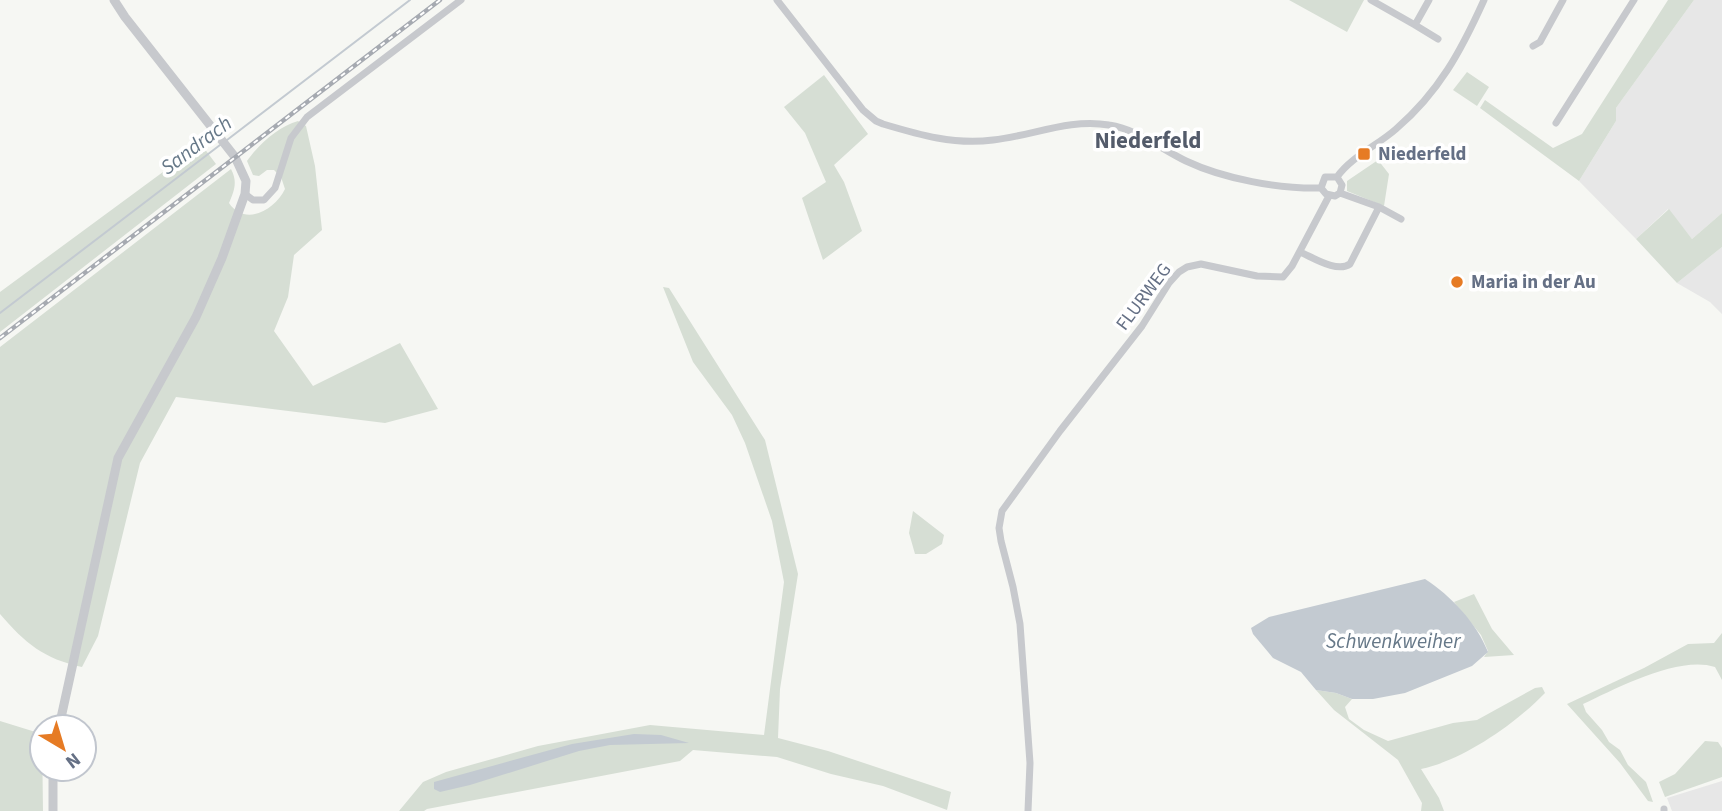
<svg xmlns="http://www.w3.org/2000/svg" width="1722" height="811" font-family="'Source Sans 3',sans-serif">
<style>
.built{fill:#e7e7e7}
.green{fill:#d6ded4}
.water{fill:#c3cad1}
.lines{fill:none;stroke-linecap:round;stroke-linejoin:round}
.stream{stroke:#c3cad1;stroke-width:2}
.minor{stroke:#c7c9cd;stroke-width:7}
.tertiary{stroke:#c7c9cd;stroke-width:9}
.rail-casing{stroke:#a6aab1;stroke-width:4.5}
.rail{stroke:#fff;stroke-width:2;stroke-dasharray:5;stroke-linecap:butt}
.poi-dot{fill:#e67b24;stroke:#fff;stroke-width:2.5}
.labels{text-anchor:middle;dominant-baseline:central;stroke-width:7;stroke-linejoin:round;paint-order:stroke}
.poi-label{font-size:19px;font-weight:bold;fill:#657085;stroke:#fff;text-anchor:start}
.street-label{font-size:19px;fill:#657085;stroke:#fff}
.water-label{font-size:21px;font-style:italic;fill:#667888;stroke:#fff}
.quarter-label{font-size:23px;font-weight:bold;fill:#535b6a;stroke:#fff}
</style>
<rect width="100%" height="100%" fill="#f6f7f3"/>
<path class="built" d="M1694,0h28v213l-30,26 -24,-30 -32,30 -57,-58 37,-60v-13z
M1722,247v67l-12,-12 -33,-19z
M1722,781v30h-50l-5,-13z"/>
<path class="green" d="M1289,0h75l-17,32z
M1668,0h26l-78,108v13l-37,60 -99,-73 5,-8 68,48 29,-14z
M1467,72l22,15 -12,19 -24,-16z
M824,75l44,59 -34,31 10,17 18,49 -39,29 -21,-62 24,-16 -21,-49 -21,-26z
M298,121l8,5 9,40 7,64 -28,25 -6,42 -14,34 39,55 87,-43 38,66 -53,14 -209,-26 -36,66 -42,173 -16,31c-38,-8 -57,-24 -82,-53v-267l231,-178c7,13 3,22 -2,34 16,24 46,7 56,-14l-4,-12 -7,-7h-7l-8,6 -6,-1 -6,-14c11,-16 32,-35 51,-40z
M201,144l15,20 -216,168v-40z
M1378,160l11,14 -5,32 -37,-15v-10z
M1669,209l23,30 30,-26v34l-45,36 -41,-44z
M663,287l6,1 96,152 33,134 -18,115 -2,49 50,13 123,41 -4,18 -64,-24 -52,-12 -54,-17 -84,-7 -13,11 -253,48 -3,2h-25l24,-29 23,-10 92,-26 112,-21 114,10 20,-153 -12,-61 -27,-78 -13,-28 -39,-53z
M913,511l31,24 -2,9 -16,10h-11l-6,-21z
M1474,594l18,35 22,26 -30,2 4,-6 -7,-16 -27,-33z
M1722,633v47l-7,-13c-36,-12 -98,21 -132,37l3,8 16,18 7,12 11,8 8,15 18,17 7,20 -5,-1 -28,-38 -53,-59 77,-36 44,-24 26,-1z
M1542,687l3,6c-30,31 -81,67 -124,76l18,29 5,13h-23l1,-8 -24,-43 -64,-50 -18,-20 20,3 16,6 -7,8 4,12 15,11 24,11 65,-18 24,-3 58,-32z
M0,721l42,13 1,77h-43z
M1705,741l13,1 4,6v29l-57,20 -6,-15 16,-8z"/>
<path class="water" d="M1425,579c26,17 51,43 63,73l-16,14 -67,27 -32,6h-21l-16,-6 -20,-3 -15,-18 -28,-14 -20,-24 -2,-6 18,-11z
M634,734l27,1 28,8 -79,2 -31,6 -109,34 -30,7 -6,-3v-7l138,-38z"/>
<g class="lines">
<path class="stream" d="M227,140l183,-140
M0,313l220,-168"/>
<path class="minor" d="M777,0l86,110 13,11 7,3c37,11 71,21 110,16 39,-4 76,-22 116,-15 28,4 52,24 77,36 38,18 93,28 135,27
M1371,0l44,25 14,-25
M1415,25l23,14
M1533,46l7,-4 23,-42
M1556,123l78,-123
M1337,177l5,8 -2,8 -5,3 -9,-2 -5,-6 4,-11h12c14,-20 41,-32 59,-48 43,-37 65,-78 88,-129
M245,194l8,6h11l11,-12 16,-50 16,-21 154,-117
M1379,207l22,12
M1300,252c14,6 37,21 50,12l29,-57 -39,-14
M1664,809v2
M1028,811l2,-48 -10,-139 -7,-37 -12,-46 -2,-13 3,-17 58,-80 82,-105 27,-43 10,-11 8,-5 14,-3 56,12 26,1 9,-11 37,-70"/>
<path class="tertiary" d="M59,727l59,-269 78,-141 26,-59 23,-64 1,-13 -11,-24 -110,-140 -11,-17
M53,769v42"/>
<g class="rail-casing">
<path id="rail" d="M0,338l440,-338"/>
</g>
<use href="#rail" class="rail"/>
</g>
<g class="poi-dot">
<rect x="1357" y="147" width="14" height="14" rx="3.5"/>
<circle cx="1457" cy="282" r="7"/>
</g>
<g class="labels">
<g class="poi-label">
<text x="1378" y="154">Niederfeld</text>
<text x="1471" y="282">Maria in der Au</text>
</g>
<g class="street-label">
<text transform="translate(1144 297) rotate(-53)">FLURWEG</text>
</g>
<g class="water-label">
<text transform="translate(196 145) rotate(-37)">Sandrach</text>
<text x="1393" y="641">Schwenkweiher</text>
</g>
<g class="quarter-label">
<text x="1148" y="140">Niederfeld</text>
</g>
</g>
<g transform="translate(63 748) rotate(142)"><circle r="33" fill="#ffffff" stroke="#c1c6ce" stroke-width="2"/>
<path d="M0-5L12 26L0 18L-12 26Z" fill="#e67b24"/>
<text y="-10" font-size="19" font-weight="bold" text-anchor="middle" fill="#657085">N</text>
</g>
</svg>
